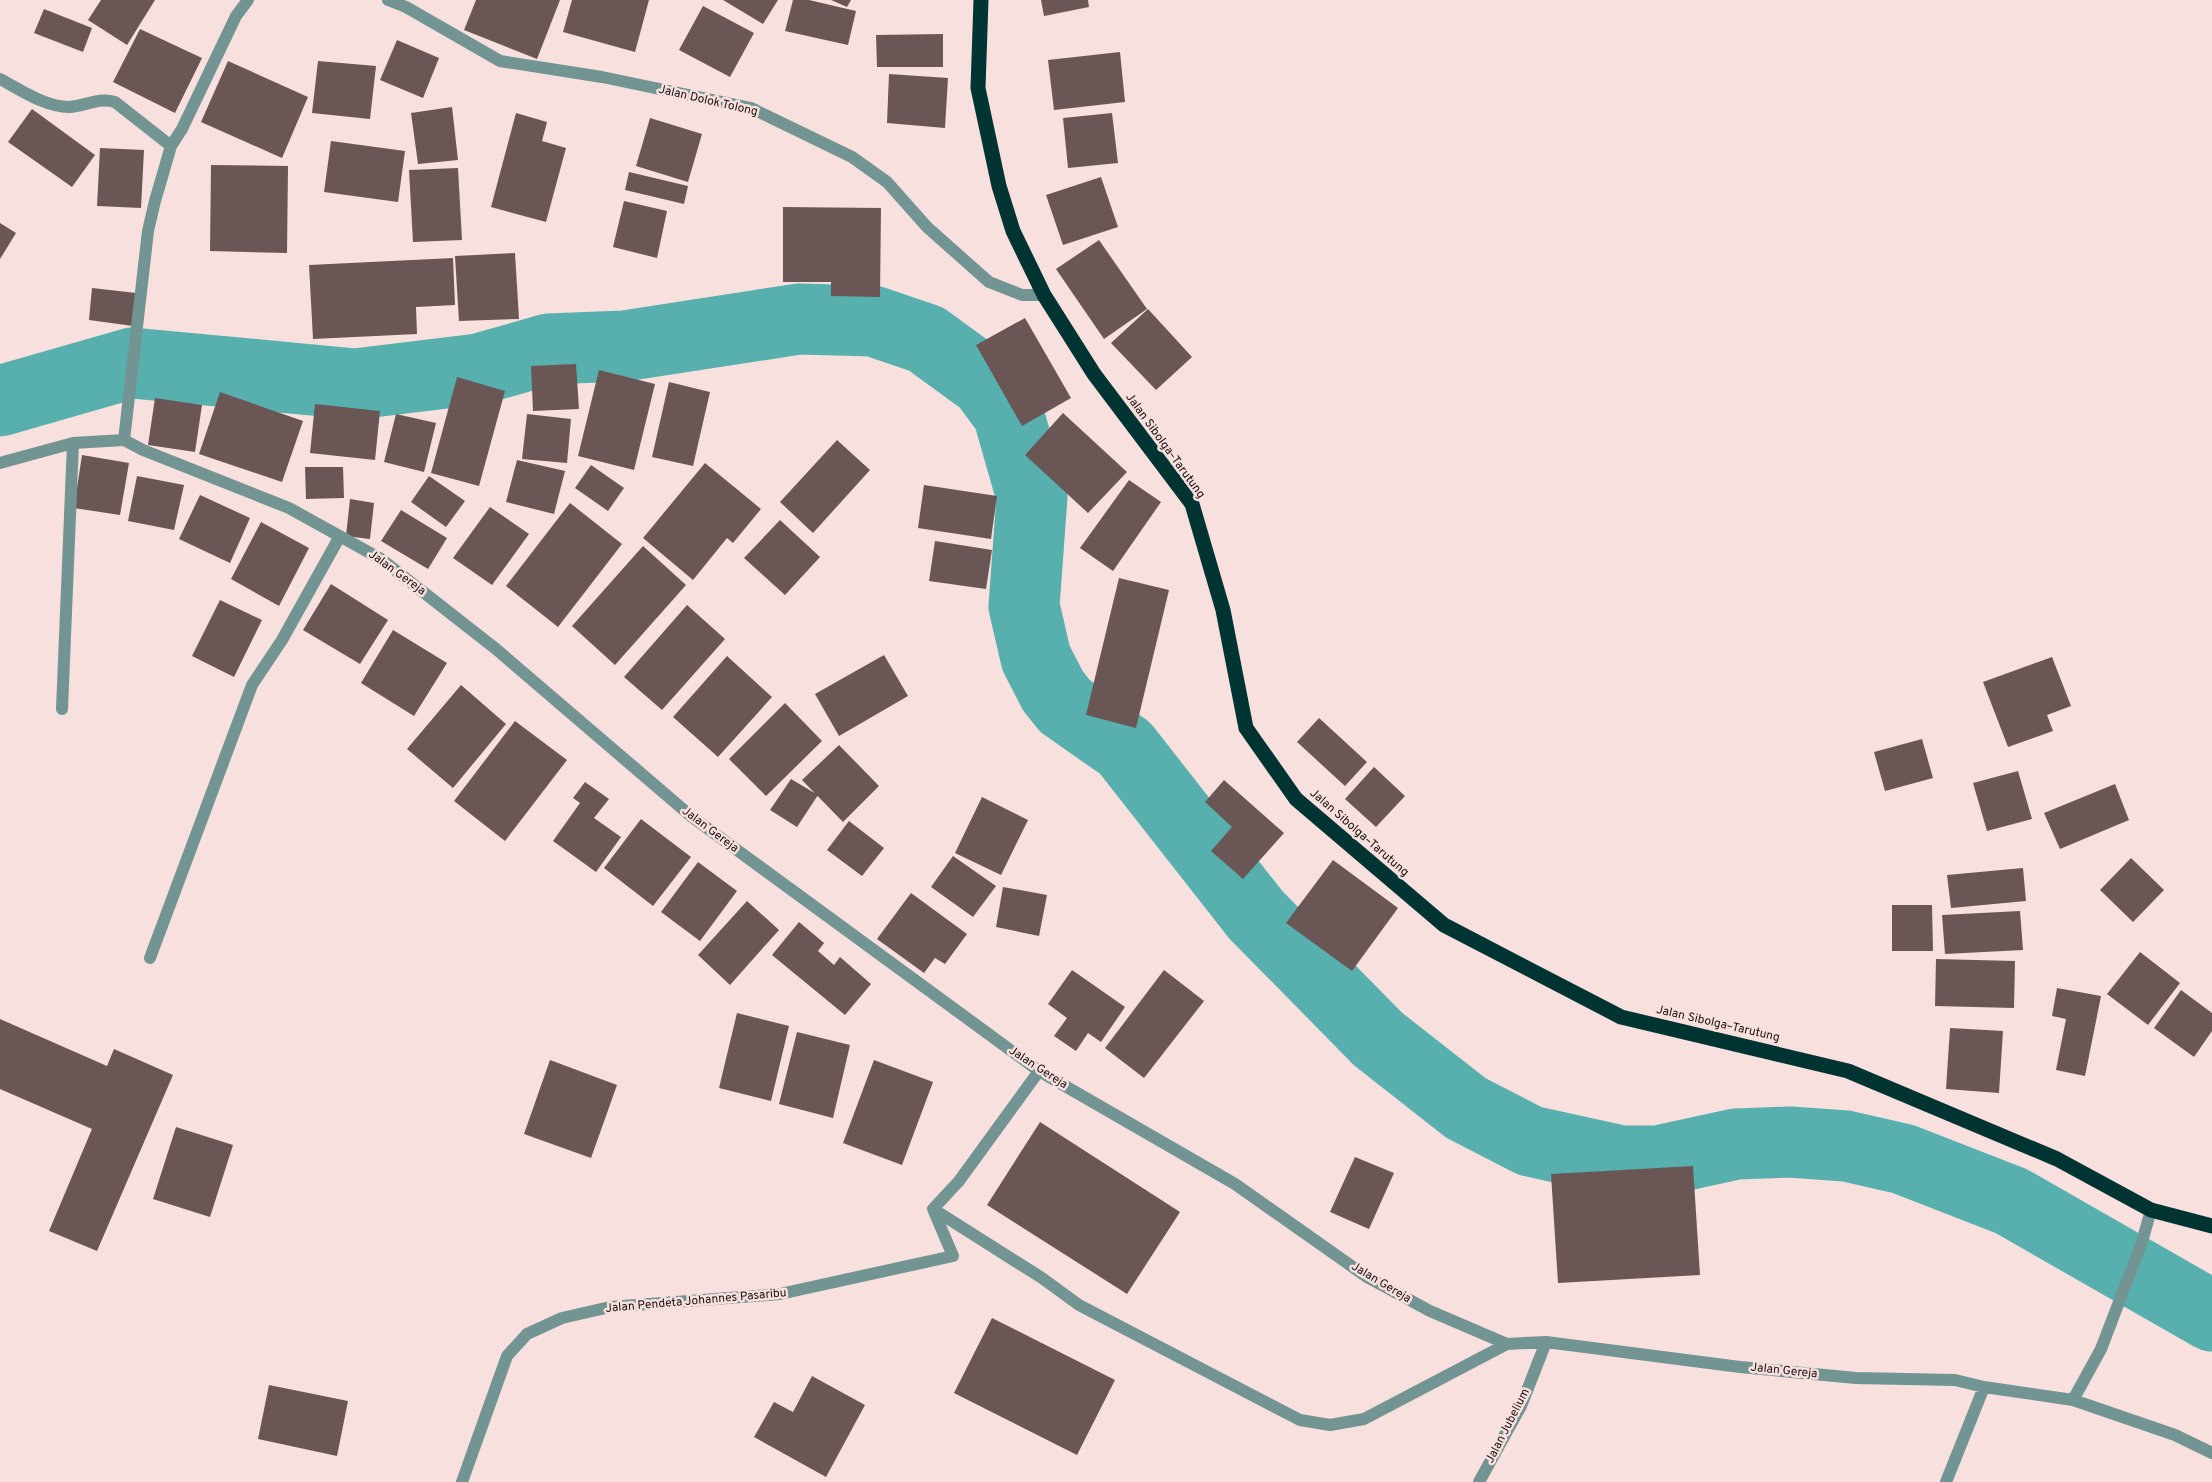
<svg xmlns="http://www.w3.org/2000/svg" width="2212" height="1482" viewBox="0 0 2212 1482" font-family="Overpass,sans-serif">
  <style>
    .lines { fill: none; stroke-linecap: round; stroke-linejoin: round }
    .river { stroke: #57b0ae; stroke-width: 71 }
    .building { fill: #6a5755 }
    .minor { stroke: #729493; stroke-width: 12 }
    .highway { stroke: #003433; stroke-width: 15 }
    .labels { text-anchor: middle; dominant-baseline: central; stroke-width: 5; stroke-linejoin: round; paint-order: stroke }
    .street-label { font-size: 12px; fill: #17100f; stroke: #f7e0dd }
  </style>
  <rect width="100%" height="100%" fill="#f7e0dd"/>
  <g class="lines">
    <path class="river" d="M0,401l132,-38 223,21 124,-15 70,-20 75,-3 175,-27 74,2 53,18 59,43 23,31 24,84 -8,109 12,52 17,33 12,15 60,42 131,167 122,124 88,69 64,33 91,20h37l78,-17 54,-2 56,4 57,13 108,42 201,115"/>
  </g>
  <path class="building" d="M101,0h54l-28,45 -39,-25z
    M476,0h84l-23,59 -73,-29z
    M572,0h77l-14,52 -72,-20z
    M723,0h55l-15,24z
    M793,0h16l47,11 -8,34 -63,-14z
    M831,0h20l-4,7z
    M1041,0h47l1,7 -45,9z
    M703,6l51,27 -24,44 -51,-27z
    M44,9l48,19 -9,24 -49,-19z
    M140,29l62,29 -27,55 -62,-31z
    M943,34v33h-66l-1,-32z
    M397,40l42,18 -16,40 -43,-18z
    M1120,52l5,50 -71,8 -6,-50z
    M228,61l80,36 -26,61 -81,-36z
    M318,61l58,5 -6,53 -58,-6z
    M889,74l59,4 -3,50 -58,-5z
    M452,107l6,53 -40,4 -7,-51z
    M32,109l63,46 -23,32 -64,-45z
    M516,113l31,9 -5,19 24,7 -20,74 -55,-15z
    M1112,113l6,50 -50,5 -5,-50z
    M650,118l52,16 -14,48 -52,-16z
    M331,141l74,10 -7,51 -74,-10z
    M100,148l44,2 -3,58 -44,-2z
    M211,165l77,1 -1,87 -77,-2z
    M458,168l4,72 -49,2 -4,-72z
    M629,172l59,14 -4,18 -59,-14z
    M1101,177l17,50 -55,18 -17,-50z
    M624,201l43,10 -10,47 -44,-11z
    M783,207l98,1 -1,89 -49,-1v-14h-48z
    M0,223l16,10 -16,26z
    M1099,240l48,69 -43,30 -48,-70z
    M515,253l4,66 -60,2 -4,-65z
    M453,258l2,47 -39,2 1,27 -104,5 -4,-74z
    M92,288l44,5 -3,33 -44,-6z
    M1148,309l44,48 -36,33 -45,-47z
    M1025,318l46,80 -49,28 -46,-81z
    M576,364l3,45 -46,2 -2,-45z
    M599,370l56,14 -21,86 -56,-14z
    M457,377l48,14 -26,95 -48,-13z
    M669,382l41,10 -17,74 -41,-9z
    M220,392l83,29 -21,61 -83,-28z
    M155,398l47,7 -7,47 -47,-7z
    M315,404l65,7 -5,49 -65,-7z
    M1063,413l64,59 -39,41 -63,-58z
    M396,414l40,9 -12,49 -40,-10z
    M527,414l44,5 -4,44 -45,-4z
    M837,440l33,30 -57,63 -33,-31z
    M82,455l47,8 -9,52 -46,-7z
    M517,460l48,11 -11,43 -48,-12z
    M705,463l56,46 -28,34 -6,-5 -34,42 -50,-42z
    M591,465l33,23 -16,23 -33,-23z
    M305,467h38l1,31 -38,1z
    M137,476l47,9 -10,45 -46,-9z
    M429,476l36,25 -19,26 -35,-25z
    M1129,480l32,22 -48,69 -33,-23z
    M924,485l73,11 -6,43 -73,-11z
    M200,495l50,23 -20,45 -51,-24z
    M350,499l24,4 -4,36 -24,-3z
    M570,503l52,41 -64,83 -52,-41z
    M490,507l39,27 -37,51 -39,-27z
    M401,510l46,28 -19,31 -47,-28z
    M780,520l40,37 -35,38 -41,-37z
    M261,522l48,26 -30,58 -48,-27z
    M935,541l57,9 -6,39 -57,-8z
    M643,546l43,39 -71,80 -43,-39z
    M1119,578l50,12 -33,138 -50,-13z
    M331,584l57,36 -28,44 -57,-34z
    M220,600l42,20 -28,57 -42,-21z
    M687,605l38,34 -63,71 -38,-33z
    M393,630l54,33 -33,53 -53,-33z
    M884,655l24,41 -69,40 -24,-42z
    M727,656l45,41 -54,60 -45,-40z
    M2052,657l19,49 -24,9 6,16 -45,16 -25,-65z
    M461,685l45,39 -53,64 -46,-39z
    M785,703l37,38 -56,55 -37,-37z
    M1319,718l48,44 -22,24 -48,-44z
    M515,721l52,39 -62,81 -51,-40z
    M1922,739l11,39 -48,13 -11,-39z
    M839,745l40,41 -36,36 -41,-42z
    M1374,767l31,29 -29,31 -31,-28z
    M2018,771l14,48 -45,12 -14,-48z
    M791,779l27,16 -21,32 -27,-17z
    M1224,780l60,53 -41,46 -32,-28 21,-24 -27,-25z
    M585,782l24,17 -15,19 27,19 -25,35 -43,-31 27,-38 -7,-5z
    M2115,784l14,36 -69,29 -16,-36z
    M982,797l46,23 -27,55 -46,-22z
    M641,819l50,38 -38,49 -49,-38z
    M849,821l35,27 -22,28 -35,-26z
    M953,856l43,30 -23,31 -42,-30z
    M2131,858l33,32 -31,32 -33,-32z
    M1333,860l65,48 -46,63 -66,-48z
    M698,862l39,29 -37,50 -39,-29z
    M2023,868l3,33 -75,7 -4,-33z
    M1003,887l44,8 -8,41 -43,-9z
    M911,893l56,41 -22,30 -10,-6 -11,15 -47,-34z
    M747,901l32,29 -49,55 -32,-30z
    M1892,905h40l1,46h-41z
    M2020,911l3,39 -78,4 -3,-39z
    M799,922l25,21 -6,8 16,14 6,-8 31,27 -26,31 -73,-60z
    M2140,952l40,31 -32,42 -41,-31z
    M1936,959l79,2 -1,47 -79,-2z
    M1072,970l53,37 -24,35 -13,-9 -12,18 -22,-15 13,-18 -19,-14z
    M1164,970l40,31 -60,77 -39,-30z
    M2057,988l44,8 -16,80 -29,-6 10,-51 -14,-3z
    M2181,990l31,23v18l-18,26 -40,-29z
    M737,1013l52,13 -18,75 -52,-13z
    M0,1019l107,47 7,-17 59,26 -76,176 -48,-20 43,-102 -92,-40z
    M1950,1028l53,3 -4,62 -53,-4z
    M797,1032l53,13 -17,73 -54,-14z
    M550,1060l67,25 -26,73 -67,-24z
    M874,1060l59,22 -31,83 -59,-22z
    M1040,1122l140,90 -53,82 -140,-89z
    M176,1127l57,18 -23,72 -57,-18z
    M1355,1157l39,16 -25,56 -39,-17z
    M1693,1166l7,109 -142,8 -7,-109z
    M992,1318l123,62 -38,75 -123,-62z
    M812,1376l53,29 -39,72 -72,-40 20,-35 19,10z
    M269,1385l79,16 -11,55 -79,-17z"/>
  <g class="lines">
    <path class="minor" d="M388,0l18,7 94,54 102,16 149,31 101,49 35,25 40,45 62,55 33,13h22
      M0,79c21,11 45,28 69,28 17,-1 29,-10 46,-5l56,44
      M124,440l19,10 146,58 92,51 115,90 196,168 347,254 196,113 132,93 63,34 77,33 39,-2 194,25 116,11 99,2 29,7 89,13 102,35 37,18
      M124,440l24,-209 7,-30 16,-55 11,-17 54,-113 12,-16
      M0,463l73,-20 51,-3
      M62,709l11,-266
      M150,958l102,-273 30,-45 58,-104
      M933,1209l109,69 37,27 221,115 30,5 34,-6 143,-75
      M2073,1400l28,-51 41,-107 9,-32
      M462,1482l45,-126 20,-22 35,-16 48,-11 170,-13 173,-38 -20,-47 26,-28 80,-110
      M1479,1482l42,-76 25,-64
      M1946,1482l38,-95"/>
    <path class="highway" d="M981,0l-3,88 21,98 14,45 31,64 50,79 98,130 31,106 23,118 50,71 148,126 177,92 227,54 209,88 94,51 61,16"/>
  </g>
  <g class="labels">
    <g class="street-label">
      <text transform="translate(708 101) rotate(13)">Jalan Dolok Tolong</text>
      <text transform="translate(1165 446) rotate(54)">Jalan Sibolga–Tarutung</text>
      <text transform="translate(397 573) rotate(36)">Jalan Gereja</text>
      <text transform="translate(710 830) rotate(37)">Jalan Gereja</text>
      <text transform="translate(1359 833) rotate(41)">Jalan Sibolga–Tarutung</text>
      <text transform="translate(1718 1024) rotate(13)">Jalan Sibolga–Tarutung</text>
      <text transform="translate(1038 1068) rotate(33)">Jalan Gereja</text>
      <text transform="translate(1381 1283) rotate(31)">Jalan Gereja</text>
      <text transform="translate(696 1301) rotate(-5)">Jalan Pendeta Johannes Pasaribu</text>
      <text transform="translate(1784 1371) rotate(6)">Jalan Gereja</text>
      <text transform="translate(1508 1426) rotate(-63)">Jalan Jubelium</text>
    </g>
  </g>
</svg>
